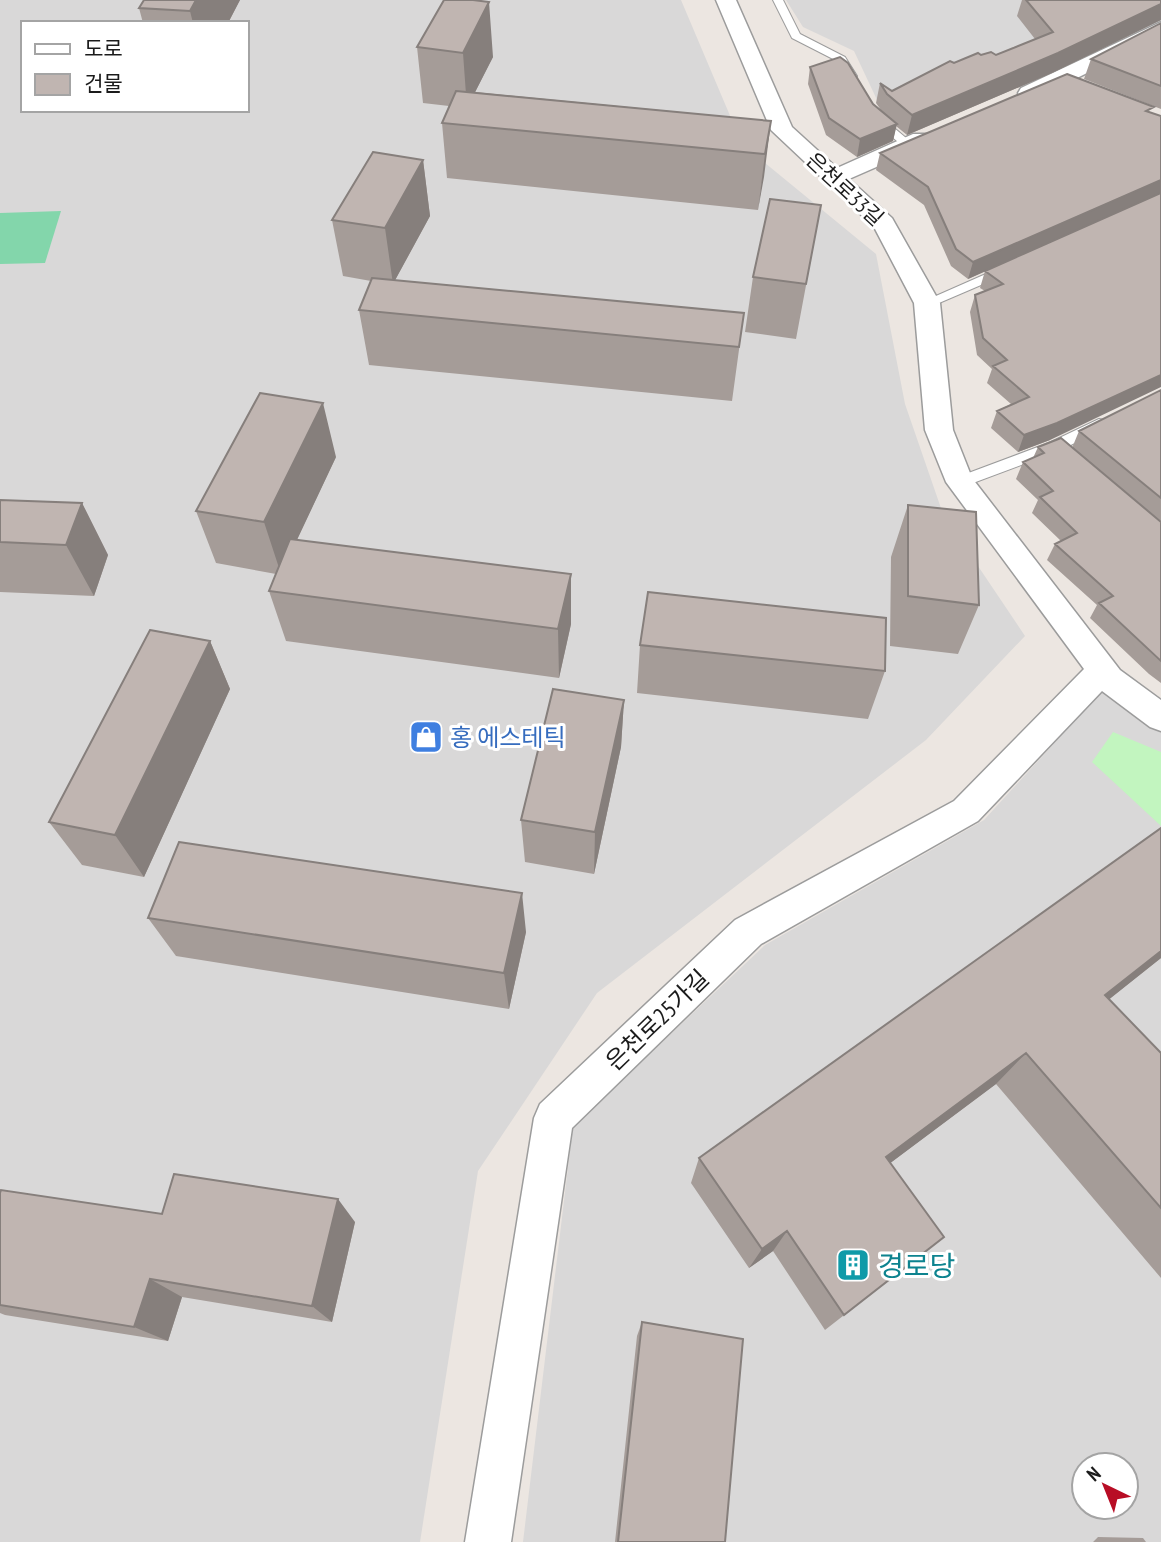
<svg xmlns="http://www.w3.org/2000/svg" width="1161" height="1542" viewBox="0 0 1161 1542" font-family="'PT Sans Narrow','Noto Sans KR',sans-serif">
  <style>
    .residential { fill: #d9d8d8; fill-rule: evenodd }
    .park { fill: #c2f5bf }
    .pitch { fill: #83d6ab }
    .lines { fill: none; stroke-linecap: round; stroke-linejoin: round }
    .lane-casing { stroke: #9c9c9c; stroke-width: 2 }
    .street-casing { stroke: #9c9c9c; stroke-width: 3 }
    .lane { fill: #fff; fill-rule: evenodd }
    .street { fill: #fff; fill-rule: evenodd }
    .wall { fill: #a59c98 }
    .shaded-wall { fill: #867f7c }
    .building { fill: #c0b5b1; stroke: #867f7c; stroke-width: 2 }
    .labels { text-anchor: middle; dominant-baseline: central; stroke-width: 6; stroke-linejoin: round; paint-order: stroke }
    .far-street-label { font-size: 21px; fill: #1b1b1b; stroke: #fff }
    .shop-label { font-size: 24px; fill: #366cbe; stroke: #fff; text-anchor: start }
    .street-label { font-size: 24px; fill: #1b1b1b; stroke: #fff }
    .near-culture-label { font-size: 28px; fill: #0d838f; stroke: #fff; text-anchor: start }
  </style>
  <rect width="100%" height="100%" fill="#ece6e1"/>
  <path class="residential" d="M0,0h681l61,144 134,110 29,150 38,110 82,122 -99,104 -329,253 -119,178 -58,371h-420zM23,23h224v87h-224z
    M786,0h375v23l-97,49 -51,-26 2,9 -137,47 -24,-51 -51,-24z
    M1102,691l59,36v815h-638l50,-416 192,-181 219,-125zM1084,1465h42v42h-42z"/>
  <path class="park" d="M1113,732l48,20v74l-69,-64z"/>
  <path class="pitch" d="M61,211l-16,52 -45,1v-51z"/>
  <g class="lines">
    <defs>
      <path id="lane" d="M773,0h10l17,34 45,23 12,19 -2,2h-8l-10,-17 -45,-23z
        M872,116h8l32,27v4h-8l-32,-27z
        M1004,266l6,4 -1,3 -77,33h-10l-2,-3z
        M1099,419l5,1v8l-43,22 -96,36h-10l-2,-4 2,-4 96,-36z"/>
      <path id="street" d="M716,0h20l56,127 45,41 76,-34h16l3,5 -3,5 -80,35 43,39 48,85 13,127 19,48 148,192 41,30v31l-11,-4 -48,-36 -124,130 -217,123 -189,184 -61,414h-46l69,-424 6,-14 195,-184 219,-119 130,-132 -138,-187 -21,-52 -11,-127 -40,-76 -103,-97z
        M1161,22v14l-124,62h-16l-3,-5 3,-5z"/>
    </defs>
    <use href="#lane" class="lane-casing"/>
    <use href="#street" class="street-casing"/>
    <use href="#lane" class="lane"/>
    <use href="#street" class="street"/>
  </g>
  <path class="wall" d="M144,0h96l-12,23h-85l-4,-15z
    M1022,0h139v20l-109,53 -145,62 -11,-9 -3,15 -36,16 -31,-22 -18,-51 2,-17 63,37 8,6 -5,-7 4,-20 12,8 62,-28 27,-8h15l39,-16 -18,-23z
    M1161,23v86l-77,-30 7,-20z
    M417,47l76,10 -18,35 296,29 -13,89 -311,-32 -5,-55 7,-17 -26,-3z
    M1151,113l-101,327 -32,12 -27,-24 6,-17 14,-7 -24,-21 5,-14 -15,-14 -7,-43 5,-17 10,-4 -5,-3 5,-17 -17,8 -17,-13 -27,-61 -48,-35 4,-17z
    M423,160l7,56 -35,64 349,33 -12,88 -363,-36 -10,-55 12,-29 -28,-5 -11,-56z
    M821,205l-25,134 -51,-7 8,-55z
    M1161,390v293l-12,-9 -59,-56 7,-13 -50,-45 8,-16 6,-3 -29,-28 6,-13 -22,-21 7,-17 10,-4 5,-11 34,1 7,-17z
    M336,457l-39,82 274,85 -12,54 -273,-37 -17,-50 7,-17 -60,-11 -20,-52z
    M0,500l82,3 26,52 -14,41 -94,-4z
    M908,505l71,100 -21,49 -68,-8 1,-89z
    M210,641l20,48 -86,188 -62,-12 -33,-43z
    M640,645l245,26 -17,48 -231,-26z
    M624,700l-3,47 -27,127 -69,-12 -4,-42z
    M1161,828v130l-52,41 52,54v225l-165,-194 -106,79 54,74 -119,93 -52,-79 -24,17 -58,-85 8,-25z
    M148,918l378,14 -17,77 -333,-53z
    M0,1193l162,21 193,8 -23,100 -150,-25 -14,44 -163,-26 -5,-2z
    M642,1322l83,220h-110l22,-206z
    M1098,1537l45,1 3,4h-53z"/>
  <path class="shaded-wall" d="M196,0h44l-12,23h-35l-3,-12z
    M489,2l4,55 -26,51 -4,-55z
    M1161,4v16l-109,53 -145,62 5,-20z
    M771,121l-7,56 -6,33 7,-56z
    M897,124l-4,17 -36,16 3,-18z
    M423,160l7,56 -37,68 -8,-56z
    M1161,180v14l-193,85 5,-17z
    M1161,375v12l-111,53 -32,12 6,-17z
    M323,403l13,54 -55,117 -17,-52z
    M82,503l26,52 -14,41 -28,-51z
    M571,574v50l-12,54 -1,-49z
    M210,641l20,48 -86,188 -29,-42z
    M624,700l-3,47 -27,127 1,-42z
    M522,893l4,39 -17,77 -5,-36z
    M1161,951v7l-89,71 33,-34z
    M1026,1053l-30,31 -131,98 21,-25z
    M338,1199l17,23 -23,100 -20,-16z
    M787,1231l-14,20 -24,17 13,-19z
    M150,1279l32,18 -14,44 -34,-14z"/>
  <path class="building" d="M144,0h52l-6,11 -51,-3z
    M444,0h29l16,2 -26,51 -46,-6z
    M1026,0h135v4l-103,49 -146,62 -25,-21 -7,-11 12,8 58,-30 4,2 24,-10 3,2 10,-3 5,3 57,-23z
    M1161,23v63l-70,-27z
    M840,57l8,6 25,41 24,20 -37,15 -31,-21 -19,-51z
    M1067,74l87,33 -8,4 15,5v64l-188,82 -17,-13 -28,-62 -48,-34z
    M456,91l315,30 -6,33 -323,-31z
    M373,152l50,8 -38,68 -53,-8z
    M1161,193v182l-104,48 -33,12 -27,-24 32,-14 -36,-31 14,-6 -24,-22 -8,-43 28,-11 -18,-13z
    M770,199l51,6 -15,79 -53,-7z
    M372,278l372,35 -5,34 -380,-37z
    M1161,390v108l-82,-67z
    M260,393l63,10 -59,119 -68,-11z
    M1061,438l100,84v139l-62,-58 14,-7 -58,-52 22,-11 -37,-36 13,-6 -30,-29 21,-9 -6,-6z
    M0,500l82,3 -16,42 -66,-3z
    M908,505l68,7 3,93 -71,-9z
    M290,539l281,35 -13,55 -289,-38z
    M648,592l238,26 -1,53 -245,-26z
    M150,630l60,11 -95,194 -66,-13z
    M553,689l71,11 -29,132 -74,-12z
    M1161,828v123l-56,44 56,58v155l-135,-155 -140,104 58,80 -100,78 -57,-84 -25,18 -63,-91z
    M179,842l343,51 -18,80 -356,-55z
    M174,1174l164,25 -26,107 -162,-27 -16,48 -134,-22v-112l1,-3 161,24z
    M642,1322l101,17 -18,203h-107z"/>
  <defs>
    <symbol id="shop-square" viewBox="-11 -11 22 22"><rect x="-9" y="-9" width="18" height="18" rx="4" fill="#3f7fe0" stroke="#fff"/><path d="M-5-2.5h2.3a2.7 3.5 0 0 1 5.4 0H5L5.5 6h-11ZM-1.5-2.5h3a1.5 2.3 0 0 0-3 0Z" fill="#fff"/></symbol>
    <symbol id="building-square" viewBox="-11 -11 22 22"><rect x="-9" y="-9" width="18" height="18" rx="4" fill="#0f9aa8" stroke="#fff"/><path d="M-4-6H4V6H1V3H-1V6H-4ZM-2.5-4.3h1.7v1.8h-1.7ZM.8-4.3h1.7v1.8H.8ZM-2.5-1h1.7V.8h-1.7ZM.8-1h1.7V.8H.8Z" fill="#fff"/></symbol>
  </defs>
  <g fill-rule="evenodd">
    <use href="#shop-square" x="407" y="718" width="38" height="38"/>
    <use href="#building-square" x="834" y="1246" width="38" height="38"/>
  </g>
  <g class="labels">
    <g class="far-street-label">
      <text transform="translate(845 189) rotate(43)">은천로33길</text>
    </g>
    <g class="shop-label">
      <text x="450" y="737">홍 에스테틱</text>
    </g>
    <g class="street-label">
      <text transform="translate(657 1020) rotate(-44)">은천로25가길</text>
    </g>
    <g class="near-culture-label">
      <text x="878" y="1265">경로당</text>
    </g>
  </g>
  <rect x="21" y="21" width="228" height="91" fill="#ffffff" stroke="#a4a4a4" stroke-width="2"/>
  <rect x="35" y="44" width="35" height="10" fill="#ffffff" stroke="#a4a4a4" stroke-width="2"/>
  <text x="84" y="56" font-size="21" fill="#1b1b1b">도로</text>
  <rect x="35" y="74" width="35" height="21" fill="#c0b5b1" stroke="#a4a4a4" stroke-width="2"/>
  <text x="84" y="91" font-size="21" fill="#1b1b1b">건물</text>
  <g transform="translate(1105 1486) rotate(317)"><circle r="33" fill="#ffffff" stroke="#a4a4a4" stroke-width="2"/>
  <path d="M0-5L12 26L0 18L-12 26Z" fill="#b80d25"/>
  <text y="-10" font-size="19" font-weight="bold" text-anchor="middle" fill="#1b1b1b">N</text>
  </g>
</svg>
